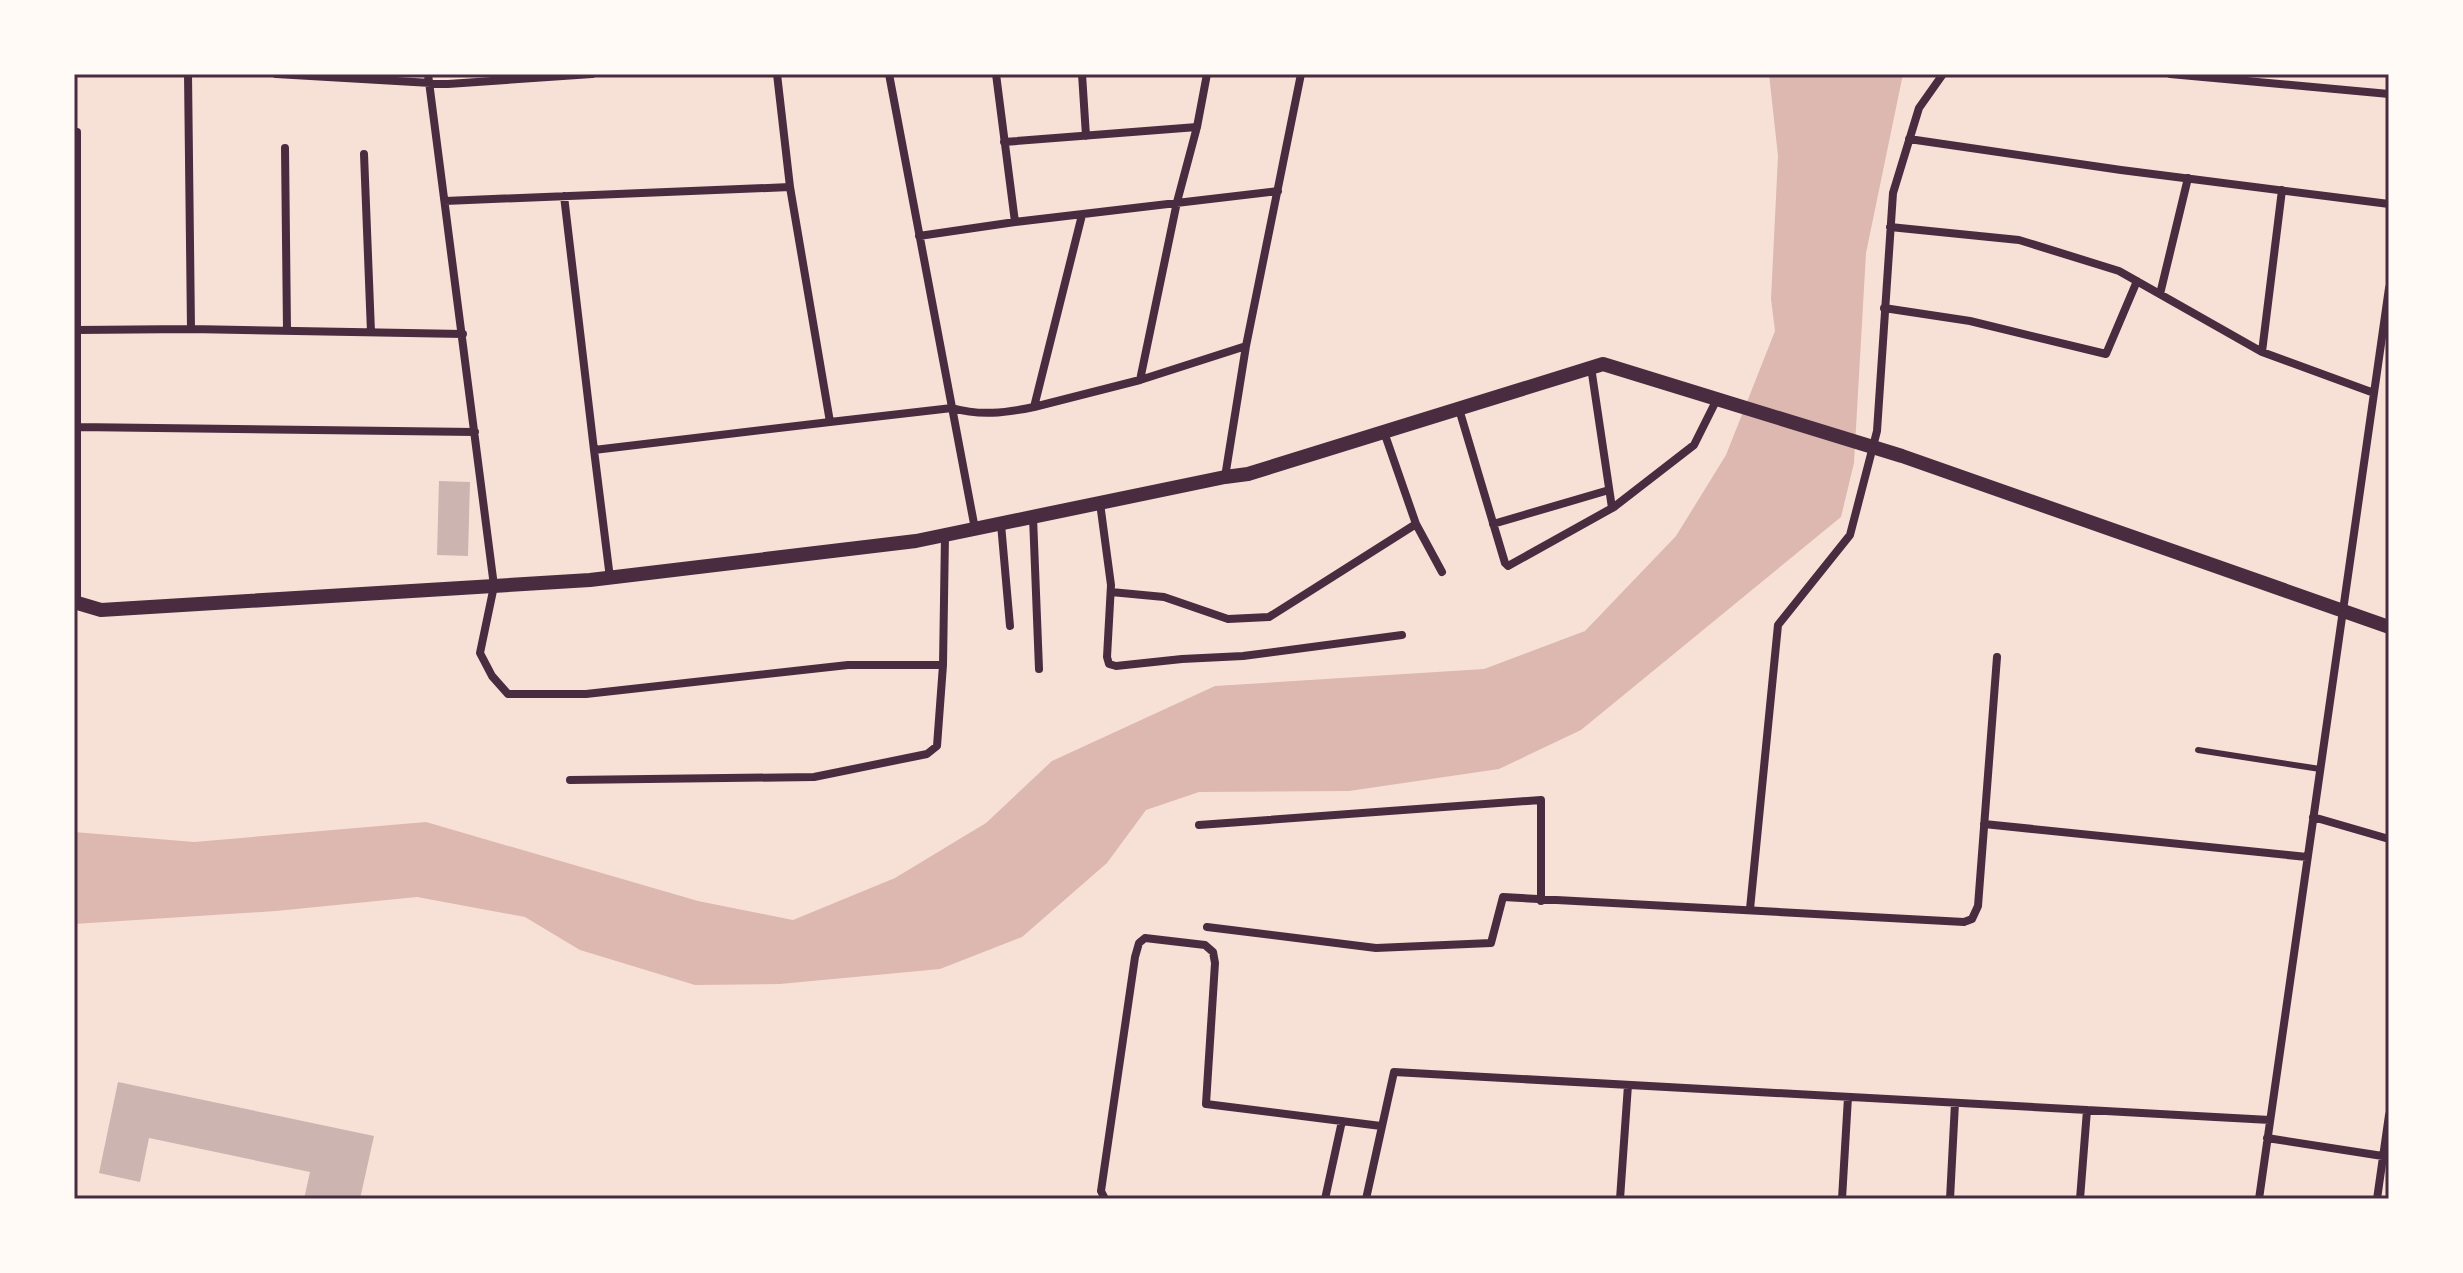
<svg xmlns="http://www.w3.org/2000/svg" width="2463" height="1273" viewBox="0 0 2463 1273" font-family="Roboto,sans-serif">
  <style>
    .water { fill: #dcb8b0 }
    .building { fill: #ccb4b1 }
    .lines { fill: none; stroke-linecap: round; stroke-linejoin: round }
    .service { stroke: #4a2c40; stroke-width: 6 }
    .minor { stroke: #4a2c40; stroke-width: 8 }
    .tertiary { stroke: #4a2c40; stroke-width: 14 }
    .neatline { fill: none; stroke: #4a2c40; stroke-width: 3 }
  </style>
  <rect width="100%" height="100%" fill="#f7e1d7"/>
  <path class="water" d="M1769,74h134l-37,179 -12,210 -13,54 -260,213 -82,39 -150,22 -150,1 -53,18 -39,53 -85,74 -82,32 -160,15 -85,1 -115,-35 -55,-33 -108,-20 -141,14 -202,13v-92l120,10 232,-20 272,79 95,19 102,-42 91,-55 66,-62 163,-75 269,-17 101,-38 91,-95 50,-81 49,-124 -4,-32 7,-143z"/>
  <path class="building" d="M439,481l31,1 -2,74 -31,-1z
    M118,1082l256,54 -14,63h-56l6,-27 -161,-34 -9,44 -41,-9z"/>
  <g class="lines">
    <path class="service" d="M2198,750l122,19"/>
    <path class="minor" d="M276,74l172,10 144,-10
      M428,74l66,512 -14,67 12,23 16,18h78l262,-29h95
      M889,74l86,455
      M996,74l19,148 263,-31
      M1082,74l4,62
      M2170,74l219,20
      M1909,139l212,31 268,34
      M1004,142l193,-15
      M285,148l2,182
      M364,154l7,178
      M564,196l30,254 236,-28 -40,-235
      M445,201l345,-14 -13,-113
      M1890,227l129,13 100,31 143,81 112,41
      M919,236l96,-14
      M2160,294l28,-116
      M1884,308l86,13 136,33 31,-73
      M191,329l272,5
      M77,330l114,-1 -3,-255
      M2262,352l20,-162
      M1591,367l21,141
      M1140,380l37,-178 20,-75 10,-53
      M1034,407l106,-27 106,-34
      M1459,409l46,154 3,3 106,-59 80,-62 23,-46
      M830,422l122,-14c28,8 53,5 82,-1l48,-192
      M77,427l398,5
      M1384,432l32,92 26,48
      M594,450l16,128
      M1225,477l21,-131 55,-272
      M1100,503l11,82 -4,72 2,7 7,2 66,-7 61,-3 159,-21
      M1033,517l6,152
      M1001,524l9,102
      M1493,524l116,-34
      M1111,592l53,5 64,22 41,-2 147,-93
      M77,602v-470
      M570,780l244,-3 113,-23 10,-8 6,-81 2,-130
      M2313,817l76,22
      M1984,824l323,33
      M1199,825l342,-25v101
      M1750,909l28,-284 72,-90 27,-104 16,-238 26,-85 24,-34
      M1207,927l169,21 115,-5 12,-46 461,25 8,-3 6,-13 19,-249
      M2267,1138l122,19
      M1105,1199l-4,-8 34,-234 4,-14 6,-5 60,7 8,7 2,11 -9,141 175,22
      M1325,1199l17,-78
      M1366,1199l28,-127 876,48
      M1620,1199l8,-114
      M1842,1199l6,-102
      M1950,1199l5,-96
      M2080,1199l7,-89
      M2259,1199l130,-911
      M2377,1199l12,-84"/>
    <path class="tertiary" d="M74,602l27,8 489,-30 326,-39 309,-64 23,-3 355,-110 299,92 487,171"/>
  </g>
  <rect width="2463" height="1273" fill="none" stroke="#fffaf5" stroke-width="152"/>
  <rect x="76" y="76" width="2311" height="1121" class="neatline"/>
</svg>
